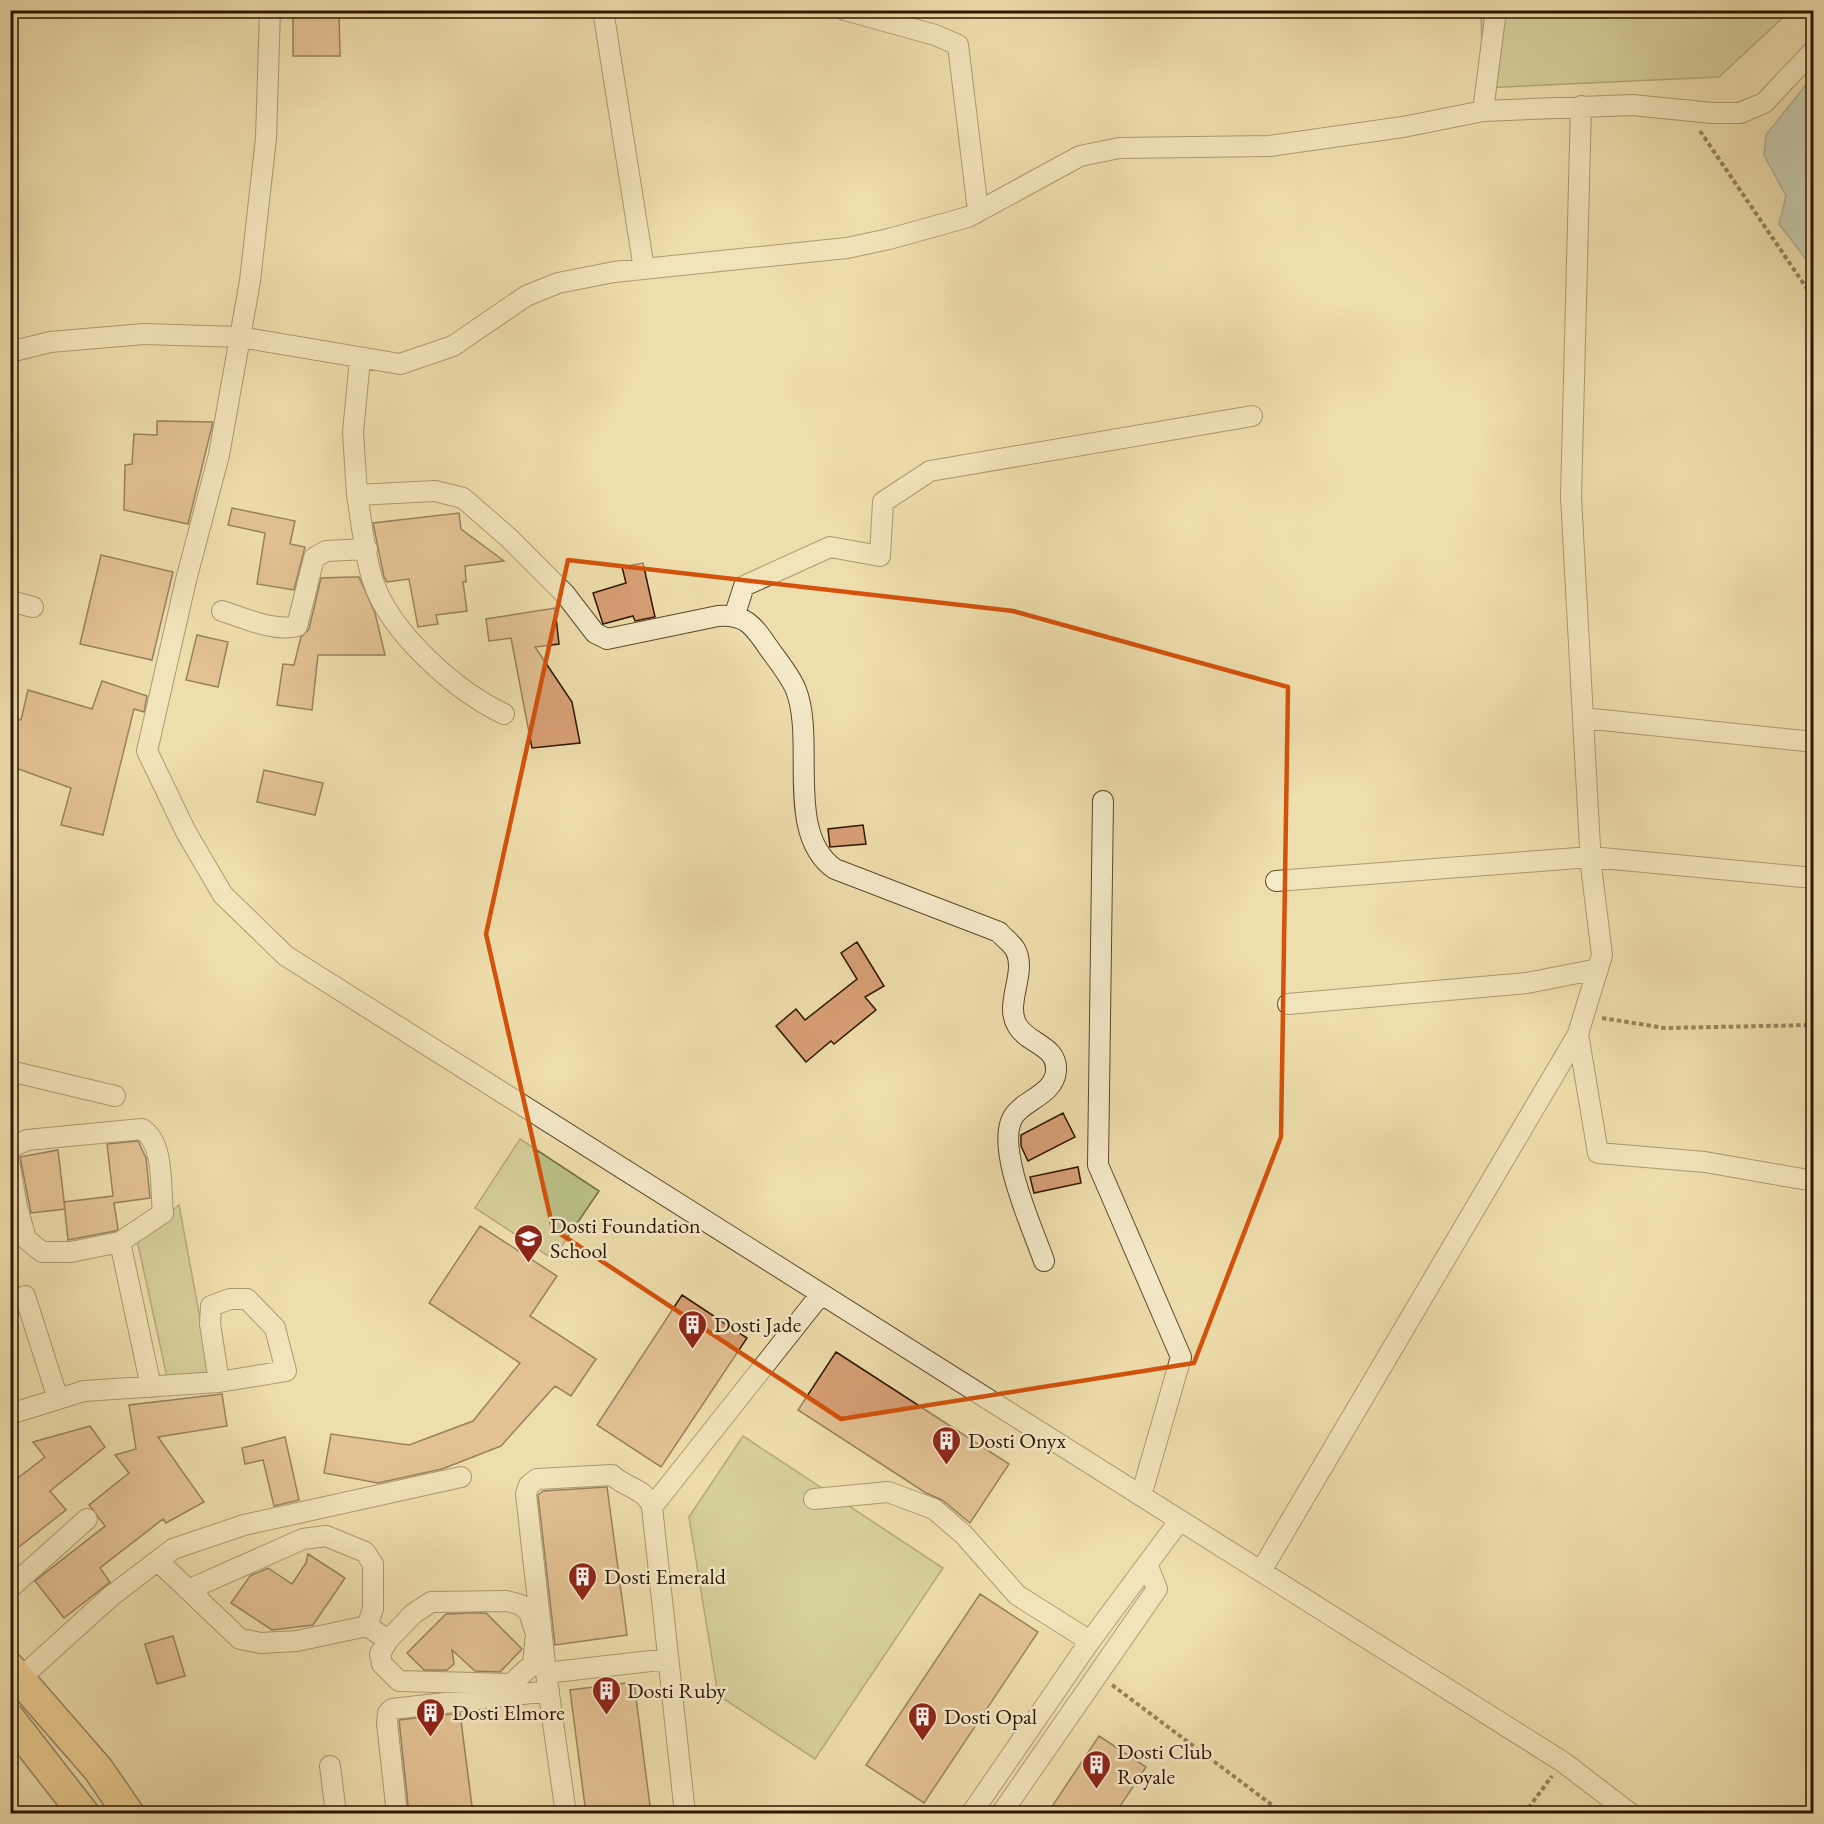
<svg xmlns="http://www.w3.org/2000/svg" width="1824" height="1824" viewBox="0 0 1824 1824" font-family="'EB Garamond',serif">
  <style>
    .green { fill: #bbc189; stroke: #746b44; stroke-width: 1.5 }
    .water { fill: #9dbab4; stroke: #71786c; stroke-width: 1.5 }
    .building { fill: #d8a076; stroke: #2e1500; stroke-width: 1.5 }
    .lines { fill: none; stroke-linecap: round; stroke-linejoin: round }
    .minor-casing { stroke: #5e472b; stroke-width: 22 }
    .highway-casing { stroke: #2e1500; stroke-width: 33 }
    .path { stroke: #2e1500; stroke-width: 4; stroke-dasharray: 4.5 3; stroke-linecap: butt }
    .minor { stroke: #f5eaca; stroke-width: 20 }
    .highway { stroke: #e8bf76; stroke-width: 30 }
    .marked { fill: none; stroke: #d5520b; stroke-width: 4.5; stroke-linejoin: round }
    .labels { text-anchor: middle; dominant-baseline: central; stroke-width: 5; stroke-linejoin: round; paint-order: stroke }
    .poi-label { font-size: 22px; fill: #2e1500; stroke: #f5eaca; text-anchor: start }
  </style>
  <rect width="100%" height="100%" fill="#efdead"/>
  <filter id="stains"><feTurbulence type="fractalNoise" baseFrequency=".00333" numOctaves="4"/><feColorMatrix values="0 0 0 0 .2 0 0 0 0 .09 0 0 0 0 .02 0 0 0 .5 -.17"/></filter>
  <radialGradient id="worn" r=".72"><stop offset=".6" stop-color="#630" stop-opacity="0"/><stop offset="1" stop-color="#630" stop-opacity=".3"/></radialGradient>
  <path class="green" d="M1481,11h309l-71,66 -236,11z
    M520,1139l79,52 -46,68 -78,-51z
    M179,1205l31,167 -43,5 -30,-137z
    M743,1436l200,132 -128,191 -97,-64 -29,-178z"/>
  <path class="water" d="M1813,76v192l-34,-44 7,-28 -22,-41 2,-20z"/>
  <path class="building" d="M293,10h46l1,46h-47z
    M157,421l56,1 -25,102 -64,-14 1,-45 7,-1 2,-30 23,1z
    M232,508l63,13 -5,23 15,3 -11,43 -37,-6 8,-51 -37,-8z
    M459,513l2,16 43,32 -39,5 1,16h-3l4,29 -31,4 2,9 -20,3 -9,-48 -22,3 -3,-5 -11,-54z
    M101,555l72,17 -21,88 -72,-16z
    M643,563l12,54 -20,4 -2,-5 -30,8 -10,-31 33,-10 -4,-16z
    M351,577h8l16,36 10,42h-67l-6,55 -35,-5 6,-41 11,1 7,-28 8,-8 12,-51z
    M555,608l4,36 -24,3 37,55 8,41 -48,5 -21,-110 -22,3 -3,-22z
    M197,635l31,7 -10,45 -32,-7z
    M102,681l45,15 -3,16 -10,-3 -31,126 -42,-10 10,-37 -61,-22v-48l11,2 7,-30 64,19z
    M264,770l59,13 -8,32 -58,-13z
    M863,825l3,19 -36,3 -2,-18z
    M857,942l27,44 -19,11 11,13 -42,34 -3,-3 -25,21 -30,-36 20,-17 9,11 52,-41 -16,-26z
    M1063,1113l12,24 -47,24 -7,-15v-11z
    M138,1141l8,17 4,40 -36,5 4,26 -3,2 -47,9 -4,-38 49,-6 -6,-52z
    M58,1150l7,59 -34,4 -11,-56z
    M1078,1167l3,16 -47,10 -4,-16z
    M480,1226l77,50 -27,40 66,43 -25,37 -16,-10 -54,60 -59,23 -64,14 -54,-10 7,-39 78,11 64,-24 47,-58 -91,-60z
    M682,1295l65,43 -86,129 -64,-42z
    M836,1352l173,112 -39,59 -28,-23 -16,-7 -128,-83z
    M222,1394l5,32 -69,11 46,65 -38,21 -3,-4 -63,49 10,14 -46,36 -29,-37 70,-55 -16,-21 40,-32 -14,-18 21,-6 -7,-44z
    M90,1426l15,21 -55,44 16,19 -56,44v-70l35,-27 -12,-15z
    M285,1437l14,63 -25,6 -11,-46 -18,4 -3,-16z
    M607,1487l20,148 -72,10 -17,-150 5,-4z
    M308,1554l37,24 -32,47 -41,5 -41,-27 19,-27 18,-8 24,16 14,-21z
    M980,1594l58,38 -114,171 -58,-38z
    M469,1613h17l36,36 -22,23 -25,-1 -23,-21 2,14 -7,6h-23l-17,-17 39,-39z
    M173,1636l12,40 -28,8 -12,-40z
    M634,1682l17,132h-65l-16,-124z
    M460,1713l13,101h-64l-10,-94z
    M1099,1736l47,31 -31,47h-68z"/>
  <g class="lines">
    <defs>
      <path id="minor" d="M270,10l-4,128 -16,143 -31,174 -33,125 -39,171 39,81 37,63 63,61 1277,806 68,52
        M603,10l41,259
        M845,10l90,25 23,10 20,166
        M1581,106l-10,391 20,369 11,89 -24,79 20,119 107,9 109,19
        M1483,111l13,-101
        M10,352l40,-10 94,-8 96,3 160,27 53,-18 73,-50 32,-13 56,-11 233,-24 42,-9 79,-22 112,-61 39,-8 150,-2 134,-19 80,-16 149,-6 81,8h27l24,-10 50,-53
        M360,359l-7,73 4,63 78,-4 28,7 47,41 55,55 30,39 12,6 111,-23c27,-2 35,9 50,31 9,13 22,28 28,43 20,51 -12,144 39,179l164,63c5,6 12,11 16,17 13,23 -11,54 2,76 10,19 41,20 39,46 -2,24 -33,29 -43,46 -18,31 20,112 31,144
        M357,495c5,28 7,59 16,86 17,52 83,110 131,133
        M10,601l23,6
        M222,611c23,7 51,21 75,15l17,-68 12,-7 41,-2
        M735,614l9,-28 86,-39 50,9 3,-54 47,-31 322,-55
        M1583,718l231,24
        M1103,801l-5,364 83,192 -40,139
        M1276,881l315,-24 223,21
        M1288,1004l239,-21 71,-14
        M10,1071l105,25
        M10,1148l17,-8 115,-11c23,15 18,58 21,84l-43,29 -49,10h-29l-16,-13 -9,-32 -7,-40
        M120,1242l31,145
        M25,1296l33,103
        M10,1414l74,-23 135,-9 -9,-58 1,-18 19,-7h17l28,29 11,43 -67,11
        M814,1499l74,-7 46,17 30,26 53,60 73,46
        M652,1507l169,-213
        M158,1561l82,78 21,4 36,-2 70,-15 6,-17v-45l-8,-12 -39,-16 -23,3 -115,51
        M1261,1571l317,-537
        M10,1588l77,-69
        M367,1626l21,14 -8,14 2,10 17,17 112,3 22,-20 3,-30 -7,-22 -8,-7 -14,-4 -76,1 -18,12 -25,26
        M546,1673l122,-14
        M13,1685l97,-88 63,-48 71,-24 217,-48
        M330,1766l6,48
        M397,1814l-10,-91 1,-10 4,-4 157,-18
        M566,1814l-20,-141 -20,-179 3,-9 8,-6 75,-4c12,12 36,15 40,32l33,307
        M971,1814l119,-173 90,-121
        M1001,1814l156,-225 -10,-25"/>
      <path id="highway" d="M10,1668l88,101 31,45
        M10,1719l74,95"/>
    </defs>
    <use href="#minor" class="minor-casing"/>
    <use href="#highway" class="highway-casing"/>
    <path class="path" d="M1700,131l114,168
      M1602,1018l63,10 149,-3
      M1112,1685l172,129
      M1524,1814l28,-38"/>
    <use href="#minor" class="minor"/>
    <use href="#highway" class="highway"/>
  </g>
  <path d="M0 0H1824V1824H0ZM568,560l445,51 275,76 -7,450 -87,226 -353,56 -288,-190 -67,-295z" fill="#efdead" fill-opacity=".55" fill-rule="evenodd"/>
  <path class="marked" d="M568,560l445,51 275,76 -7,450 -87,226 -353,56 -288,-190 -67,-295z"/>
  <defs>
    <symbol id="school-pin" viewBox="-11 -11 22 30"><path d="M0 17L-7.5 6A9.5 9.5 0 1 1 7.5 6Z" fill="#8f2418" stroke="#f5eaca"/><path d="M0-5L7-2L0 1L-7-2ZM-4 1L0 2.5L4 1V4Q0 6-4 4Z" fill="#fff"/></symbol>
    <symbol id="building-pin" viewBox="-11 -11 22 30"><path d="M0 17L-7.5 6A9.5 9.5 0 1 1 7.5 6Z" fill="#8f2418" stroke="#f5eaca"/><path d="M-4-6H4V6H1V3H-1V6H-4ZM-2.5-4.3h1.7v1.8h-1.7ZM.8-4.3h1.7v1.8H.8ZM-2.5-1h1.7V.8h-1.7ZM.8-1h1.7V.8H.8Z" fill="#fff"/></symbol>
  </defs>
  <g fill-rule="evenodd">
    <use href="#school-pin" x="512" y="1222" width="33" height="45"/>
    <use href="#building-pin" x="676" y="1308" width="33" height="45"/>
    <use href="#building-pin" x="930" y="1424" width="33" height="45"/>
    <use href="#building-pin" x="566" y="1560" width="33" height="45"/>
    <use href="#building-pin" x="590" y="1674" width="33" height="45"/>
    <use href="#building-pin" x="414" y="1696" width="33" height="45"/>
    <use href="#building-pin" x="906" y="1700" width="33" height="45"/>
    <use href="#building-pin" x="1080" y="1748" width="33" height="45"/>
  </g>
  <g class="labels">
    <g class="poi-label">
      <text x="550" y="1225">Dosti Foundation<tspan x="550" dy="25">School</tspan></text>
      <text x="714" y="1324">Dosti Jade</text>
      <text x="968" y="1440">Dosti Onyx</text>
      <text x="604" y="1576">Dosti Emerald</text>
      <text x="627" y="1690">Dosti Ruby</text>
      <text x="452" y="1712">Dosti Elmore</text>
      <text x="944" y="1716">Dosti Opal</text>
      <text x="1117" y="1751">Dosti Club<tspan x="1117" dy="25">Royale</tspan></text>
    </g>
  </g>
  <rect width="1824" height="1824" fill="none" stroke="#efdead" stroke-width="36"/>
  <rect x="12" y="12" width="1800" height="1800" fill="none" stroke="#2e1500" stroke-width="3"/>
  <rect x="18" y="18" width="1788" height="1788" fill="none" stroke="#2e1500" stroke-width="1.5"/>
  <rect width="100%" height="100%" filter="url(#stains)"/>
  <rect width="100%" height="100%" fill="url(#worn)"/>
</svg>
